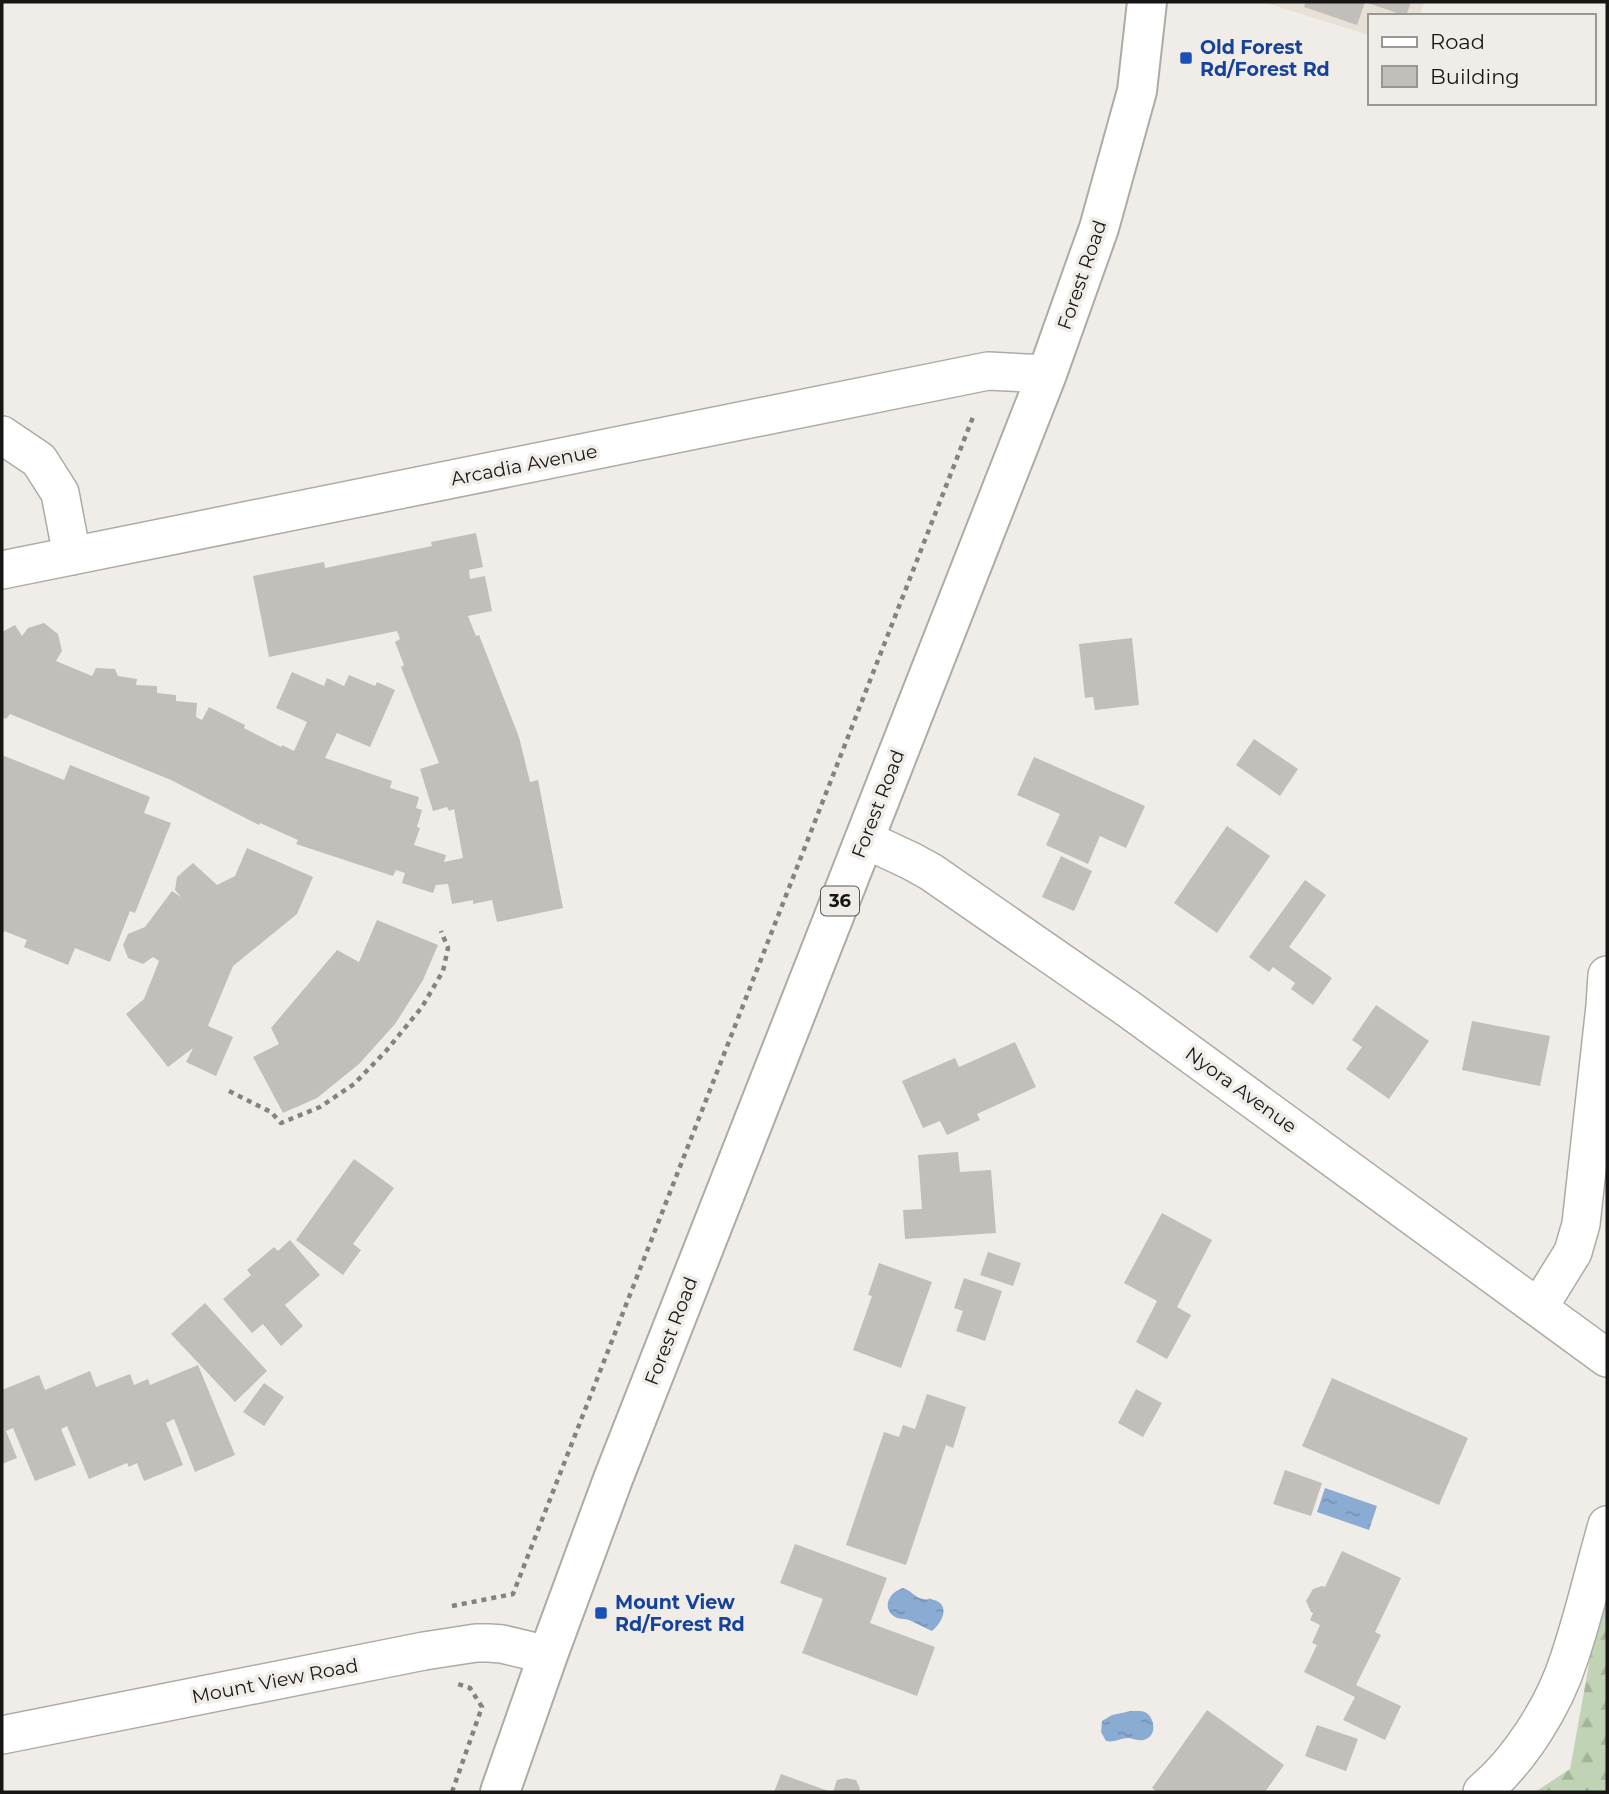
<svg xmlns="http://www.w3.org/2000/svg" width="1609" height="1794" viewBox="0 0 1609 1794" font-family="Montserrat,sans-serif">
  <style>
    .built { fill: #e7e0d4 }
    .forest { fill: url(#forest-firs) }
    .water { fill: url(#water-ripples) }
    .building { fill: #c2beba }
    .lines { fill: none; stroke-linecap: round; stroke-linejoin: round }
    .street-casing { stroke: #adaba6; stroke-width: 40 }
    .primary-casing { stroke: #adaba6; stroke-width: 42 }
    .path { stroke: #858380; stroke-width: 4.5; stroke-dasharray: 5 5; stroke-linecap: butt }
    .street { stroke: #fff; stroke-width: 37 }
    .primary { stroke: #fff; stroke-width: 38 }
    .transit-dot { fill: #1a4fb4; stroke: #f0ede8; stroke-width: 2.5 }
    .labels { text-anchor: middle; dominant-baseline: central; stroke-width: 7; stroke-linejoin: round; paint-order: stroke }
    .shield { fill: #f0ede8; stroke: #585654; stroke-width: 2 }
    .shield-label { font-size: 18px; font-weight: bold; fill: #171614 }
    .transit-label { font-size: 19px; font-weight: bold; fill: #164399; stroke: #f0ede8; text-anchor: start }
    .street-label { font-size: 19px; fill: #171614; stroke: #f0ede8 }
  </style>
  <defs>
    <pattern id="forest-firs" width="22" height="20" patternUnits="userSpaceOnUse" patternTransform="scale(1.75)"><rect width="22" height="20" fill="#c0d3b5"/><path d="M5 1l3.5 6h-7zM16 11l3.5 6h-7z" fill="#a4b49b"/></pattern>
    <pattern id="water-ripples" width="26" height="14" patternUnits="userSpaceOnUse" patternTransform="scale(1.75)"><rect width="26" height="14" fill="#8aabd2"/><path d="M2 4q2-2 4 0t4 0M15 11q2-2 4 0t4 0" fill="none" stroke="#7692b3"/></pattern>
  </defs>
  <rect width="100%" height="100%" fill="#f0ede8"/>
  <path class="built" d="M1263,2h162l-6,14h-50v19z"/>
  <path class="forest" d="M1607,1606v186h-72l35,-23 27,-149z"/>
  <path class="water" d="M1325,1488l52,18 -8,24 -52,-18z
    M903,1588c8,2 12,10 20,11 11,2 0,-3 11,1 17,5 8,23 -2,31 -8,-3 -13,-7 -21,-10 -5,-3 -10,-1 -16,-4 -14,-9 -6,-25 8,-29z
    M1131,1711c6,0 13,-1 17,3 7,7 8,21 -2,25 -5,3 -11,0 -17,-1 -9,0 -14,5 -23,3l-5,-9 1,-11 10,-6z"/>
  <path class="building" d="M1306,2h105l-5,14 -41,-14 -8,23 -53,-18z
    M476,533l7,34 -14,3 1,9 15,-3 7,35 -24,5 8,20 3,-1 40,102 11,45 8,-2 25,128 -66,14 -5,-22 -19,4v-4l-21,4 -4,-20 -12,1 -3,8 -31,-10 3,-10 -9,-3 -3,6 -97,-32 2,-4 -38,-17 -1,2 -88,-45 -161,-66 -4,5 -4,-2v-85l13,-7 7,11 6,-8 16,-5 14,11 4,17 -6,10 36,15 4,-8 19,1 3,7 19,3 -1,6 21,1v7l19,2v6l21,2 -1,14 6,3 7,-13 36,18 -1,3 37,19 1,-2 12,6 13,-29 -31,-14 16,-36 32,14 3,-8 17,8 5,-11 26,11 2,-4 18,8 -25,57 -33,-14 -12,25 67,23 -2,7 29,9 -3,11 6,2 -5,17 3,1 -6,17 32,10 -2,7 19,-4 -9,-49 -5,2 -2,-4 -14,4 -13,-42 19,-6 -38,-96 3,-2 -9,-23 5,-3 -3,-8 -128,26 -16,-81 71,-14 1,6 107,-22 -1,-4z
    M1132,638l7,67 -44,5 -2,-13 -8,1 -6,-54z
    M1254,739l44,30 -18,27 -44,-31z
    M2,755l62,25 6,-15 80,32 -6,16 27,10 -36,90 -5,-2 -20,51 -35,-14 -7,17 -44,-18 3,-7 -23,-9 -2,5z
    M1034,757l111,49 -19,42 -26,-12 -12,28 -42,-19 14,-31 -43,-19z
    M1227,826l43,30 -53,77 -43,-30z
    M247,848l66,29 -16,37 -64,52 -25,60 25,11 -17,39 -30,-14 7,-14 -25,19 -42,-53 18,-15 15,-38 -6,-4 -10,7 -15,-6 -5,-13 5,-11 17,-7 27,-36 9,6 -6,-7 2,-13 16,-14 24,22 18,-9z
    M1061,856l31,15 -18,40 -32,-14z
    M1305,880l21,15 -37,52 43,31 -19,27 -22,-16 4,-6 -22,-16 -4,5 -20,-15z
    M377,920l61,25 -15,35 -28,44 -36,40 -42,34 -34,15 -30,-56 26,-13 -8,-16 66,-78 22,12z
    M1376,1005l53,36 -40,58 -43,-30 16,-22 -10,-7z
    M1472,1021l78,15 -10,50 -78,-16z
    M1015,1042l21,45 -59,27 3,6 -33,15 -7,-14 -17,7 -21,-47 53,-23 4,9z
    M958,1152l2,20 31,-2 5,63 -91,6 -2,-29 19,-1 -4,-54z
    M354,1159l40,29 -41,56 8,6 -18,25 -47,-35z
    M1162,1213l50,27 -35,67 14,8 -24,44 -31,-17 21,-41 -33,-18z
    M290,1240l30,35 -35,30 18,21 -22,20 -18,-22 -11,9 -29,-34 28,-24 -4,-5 27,-23 4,4z
    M988,1252l33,11 -8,23 -33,-11z
    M879,1263l53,19 -31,86 -48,-18 19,-54 -4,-1z
    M964,1278l38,13 -17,50 -29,-10 7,-20 -9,-3z
    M205,1303l62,68 -32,31 -64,-68z
    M198,1365l37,90 -40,17 -21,-53 -8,4 17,42 -39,16 -7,-18 -8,4 -2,-4 -38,16 -22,-53 -6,3 15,36 -41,16 -22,-53 -7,3 11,27 -15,6v-74l37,-15 6,15 45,-19 6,16 34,-13 4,11 14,-6 2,6z
    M1332,1378l136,60 -29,67 -137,-59z
    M264,1383l20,14 -20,29 -21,-14z
    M1136,1389l26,14 -19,34 -25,-14z
    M927,1394l39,13 -13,41 -7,-3 -40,120 -60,-20 38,-113 15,5 4,-12 12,4z
    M1285,1470l37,13 -11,33 -38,-12z
    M795,1544l92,34 -17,45 65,24 -18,49 -115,-43 21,-54 -43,-16z
    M1342,1551l59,27 -26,54 6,3 -25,50 45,21 -16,34 -42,-20 12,-23 -51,-25 13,-27 -5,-2 8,-18 -10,-5 3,-7 -2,-1 -5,-11 7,-12 9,-3 3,1z
    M1207,1710l77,55 -19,27h-108l-5,-4z
    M1317,1725l41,14 -12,32 -41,-15z
    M781,1774l50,18h-57z
    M846,1778l10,2 4,9 -1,3h-26l4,-12z"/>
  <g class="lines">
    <defs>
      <path id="street" d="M2,435l37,25 21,33 12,63
        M2,570l986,-199 59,3
        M864,839l47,22 20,11 199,138 477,348
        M1539,1307l34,-55 8,-28 24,-218 2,-31
        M2,1735l422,-84 52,-8h13l13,1 46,11
        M1482,1792c38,-32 72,-86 87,-133 15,-44 25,-89 38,-134"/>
      <path id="primary" d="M500,1792l48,-137 65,-176 434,-1105 52,-146 38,-137 10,-89"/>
    </defs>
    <use href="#street" class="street-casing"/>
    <use href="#primary" class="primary-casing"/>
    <path class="path" d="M229,1091l42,21 10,11 39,-16 34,-23 32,-33 36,-44 21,-36 5,-23 -7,-17
      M452,1606l61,-12 460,-1177
      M452,1792l30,-85 -12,-19 -12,-4"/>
    <use href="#street" class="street"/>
    <use href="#primary" class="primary"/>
  </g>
  <g class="transit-dot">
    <rect x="1179" y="51" width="14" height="14" rx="3.5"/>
    <rect x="594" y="1606" width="14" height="14" rx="3.5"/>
  </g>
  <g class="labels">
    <rect class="shield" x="821" y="886.5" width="38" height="29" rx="5"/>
    <g class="shield-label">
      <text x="840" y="901">36</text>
    </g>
    <g class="transit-label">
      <text x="1200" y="47">Old Forest<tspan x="1200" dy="22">Rd/Forest Rd</tspan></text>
      <text x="615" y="1602">Mount View<tspan x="615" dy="22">Rd/Forest Rd</tspan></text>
    </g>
    <g class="street-label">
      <text transform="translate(1082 275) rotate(-71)">Forest Road</text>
      <text transform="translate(524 465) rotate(-11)">Arcadia Avenue</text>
      <text transform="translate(878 804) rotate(-69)">Forest Road</text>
      <text transform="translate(1241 1090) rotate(36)">Nyora Avenue</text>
      <text transform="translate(671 1331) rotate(-69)">Forest Road</text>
      <text transform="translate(275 1681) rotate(-11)">Mount View Road</text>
    </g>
  </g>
  <rect width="1609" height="1794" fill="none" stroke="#171614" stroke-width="7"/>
  <rect x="1368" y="14" width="228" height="91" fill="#f0ede8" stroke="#999793" stroke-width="2"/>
  <rect x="1382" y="37" width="35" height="10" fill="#ffffff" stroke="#999793" stroke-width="2"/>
  <text x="1430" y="49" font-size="21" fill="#171614">Road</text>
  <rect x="1382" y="66" width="35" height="21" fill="#c2beba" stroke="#999793" stroke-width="2"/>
  <text x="1430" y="84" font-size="21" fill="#171614">Building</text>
</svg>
